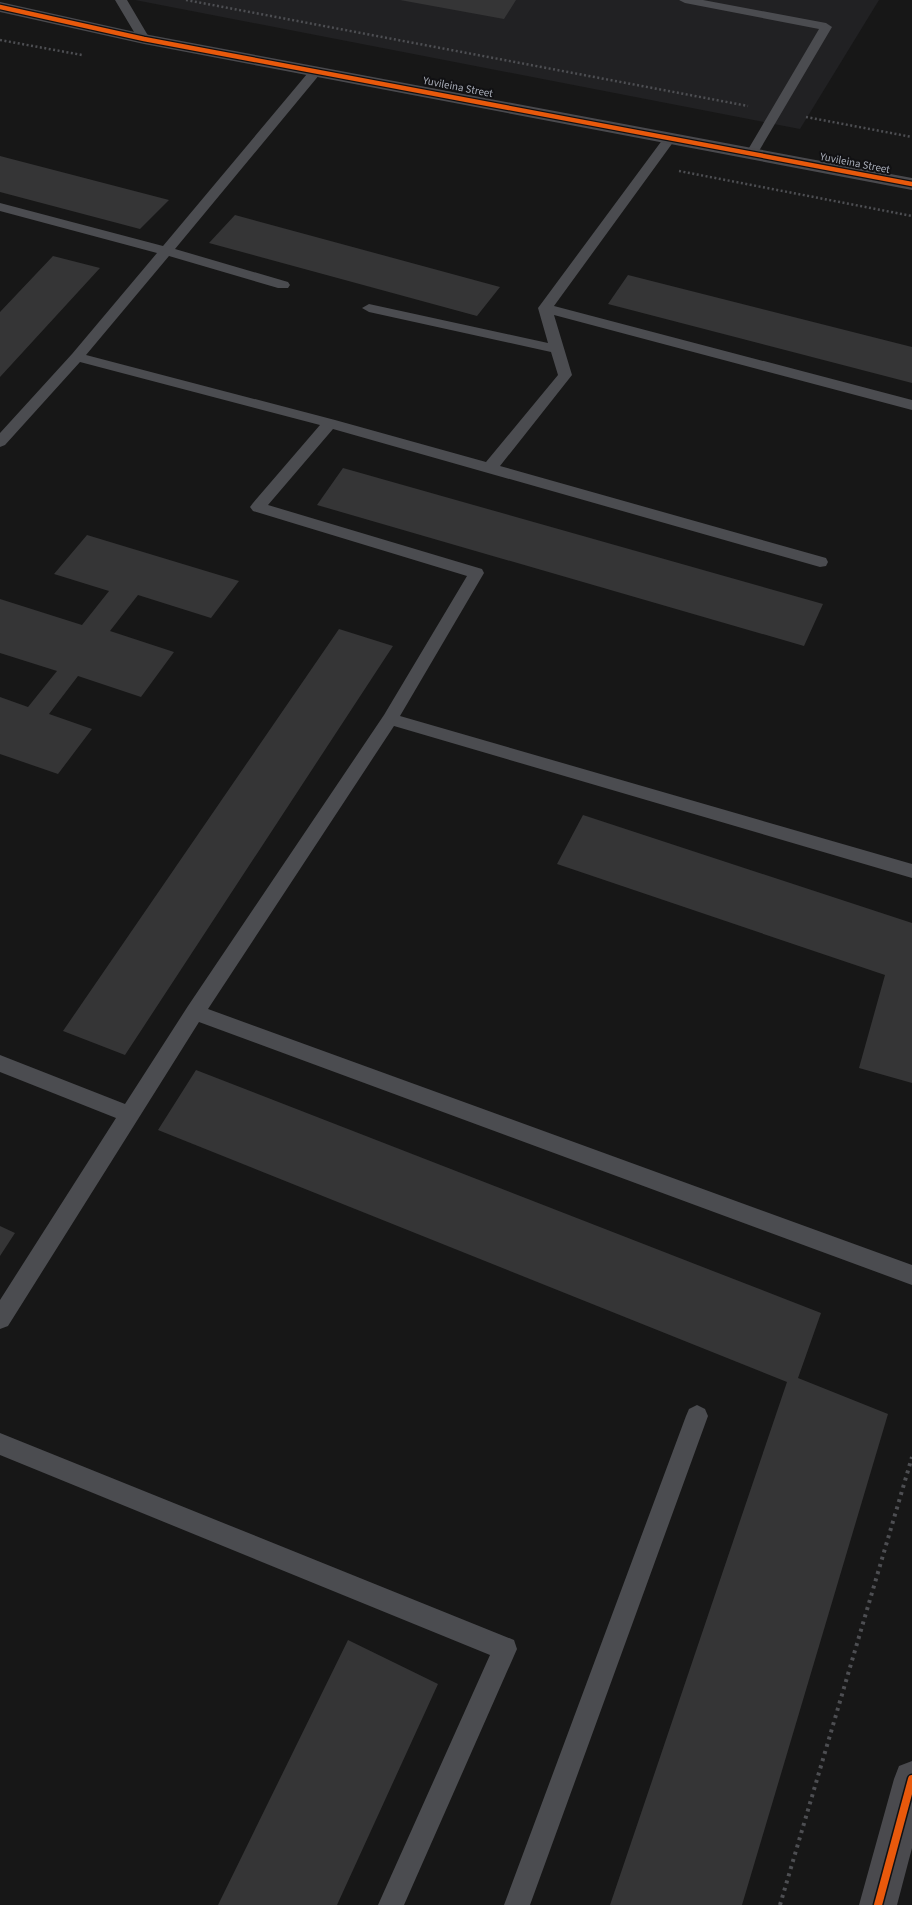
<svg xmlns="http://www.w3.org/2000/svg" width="912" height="1905" viewBox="0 0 912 1905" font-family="'Source Sans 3',sans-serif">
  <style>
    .built { fill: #212123 }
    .building { fill: #353536 }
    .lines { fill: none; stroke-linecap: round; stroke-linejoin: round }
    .path-far1 { stroke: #4d4e52; stroke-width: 2.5; stroke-dasharray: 2 2.5; stroke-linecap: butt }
    .path { stroke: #4d4e52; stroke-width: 4; stroke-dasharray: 3 4.5; stroke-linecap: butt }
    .lane { fill: #4b4c50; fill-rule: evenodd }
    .secondary { fill: #4a4a4e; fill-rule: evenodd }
    .cycleway-far1-casing { stroke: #111113; stroke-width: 7 }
    .cycleway-casing { stroke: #111113; stroke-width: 11 }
    .cycleway-far1 { stroke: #e8590c; stroke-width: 4.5 }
    .cycleway { stroke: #e8590c; stroke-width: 8 }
    .labels { text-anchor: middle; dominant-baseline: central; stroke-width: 4; stroke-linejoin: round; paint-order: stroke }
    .far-street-label { font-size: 11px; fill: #a8adb8; stroke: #111113 }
  </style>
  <rect width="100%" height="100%" fill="#171717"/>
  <path class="built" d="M135,0h744l-79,129z"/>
  <path class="building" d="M400,0h116l-12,19z
    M0,156l169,44 -29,29 -140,-37z
    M235,215l265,72 -23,29 -268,-73z
    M53,256l47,12 -100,109v-65z
    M628,275l284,72v36l-304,-79z
    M343,468l480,136 -19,42 -487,-141z
    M87,535l152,46 -28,37 -73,-23 -28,36 64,21 -33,45 -63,-21 -29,38 43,15 -34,45 -58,-20v-57l28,10 29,-36 -57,-18v-54l82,26 27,-34 -55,-17z
    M339,629l54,17 -268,409 -62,-24z
    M583,815l329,108v160l-53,-15 26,-93 -328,-111z
    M196,1070l625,243 -23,65 90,36 -146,491h-132l177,-523 -629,-252z
    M0,1226l15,7 -15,23z
    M348,1640l90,44 -101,221h-119z"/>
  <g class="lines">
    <path class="path-far1" d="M186,0l562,106
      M0,40l82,15
      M806,117l106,20
      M679,171l233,45"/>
    <path class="path" d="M780,1905l132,-448"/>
    <path class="lane" d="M115,0h12l23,39 -2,3h-8z
      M679,0h24l123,23 6,4 -76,129 -4,1 -6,-4 73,-124 -134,-26z
      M316,67l4,1 2,3 -2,3 -145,175 113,33 2,3 -2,3h-10l-109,-32 -83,99 249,65 151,42 72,-87 -7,-23 -182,-40 -7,-4 7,-4 179,39 -10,-35 128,-173h8l2,3 -2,3 -120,165 358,94v10l-358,-95 18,60 -72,91 326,92 2,4 -2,4 -6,1 -487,-138 -65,76 214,64 2,4 -84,143 512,148v14l-518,-152 -186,283 704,256v20l-713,-263 -191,304 -8,3v-29l116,-182 -116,-46v-17l125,49 63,-98 196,-291 83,-139 -214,-65 -3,-4 3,-4 67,-78 -240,-63 -75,83 -5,2v-14l72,-79 85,-101 -157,-42v-8l163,43 149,-178z
      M697,1405l8,4 3,7 -178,489h-26l182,-489 3,-7z
      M0,1433l514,207 3,9 -113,256h-26l112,-250 -490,-200z"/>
    <path class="secondary" d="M0,2l144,32 768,144v12l-768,-146 -144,-32z
      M912,1761v87l-15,57h-38l35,-126 5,-13z"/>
    <defs>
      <path id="cycleway-far1" d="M0,7l144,32 768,145"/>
      <path id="cycleway" d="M878,1905l34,-126"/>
    </defs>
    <use href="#cycleway-far1" class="cycleway-far1-casing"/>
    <use href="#cycleway" class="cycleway-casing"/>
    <use href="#cycleway-far1" class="cycleway-far1"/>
    <use href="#cycleway" class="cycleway"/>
  </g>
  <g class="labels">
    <g class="far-street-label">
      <text transform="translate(458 87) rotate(11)">Yuvileina Street</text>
      <text transform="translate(855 163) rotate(11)">Yuvileina Street</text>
    </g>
  </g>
</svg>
